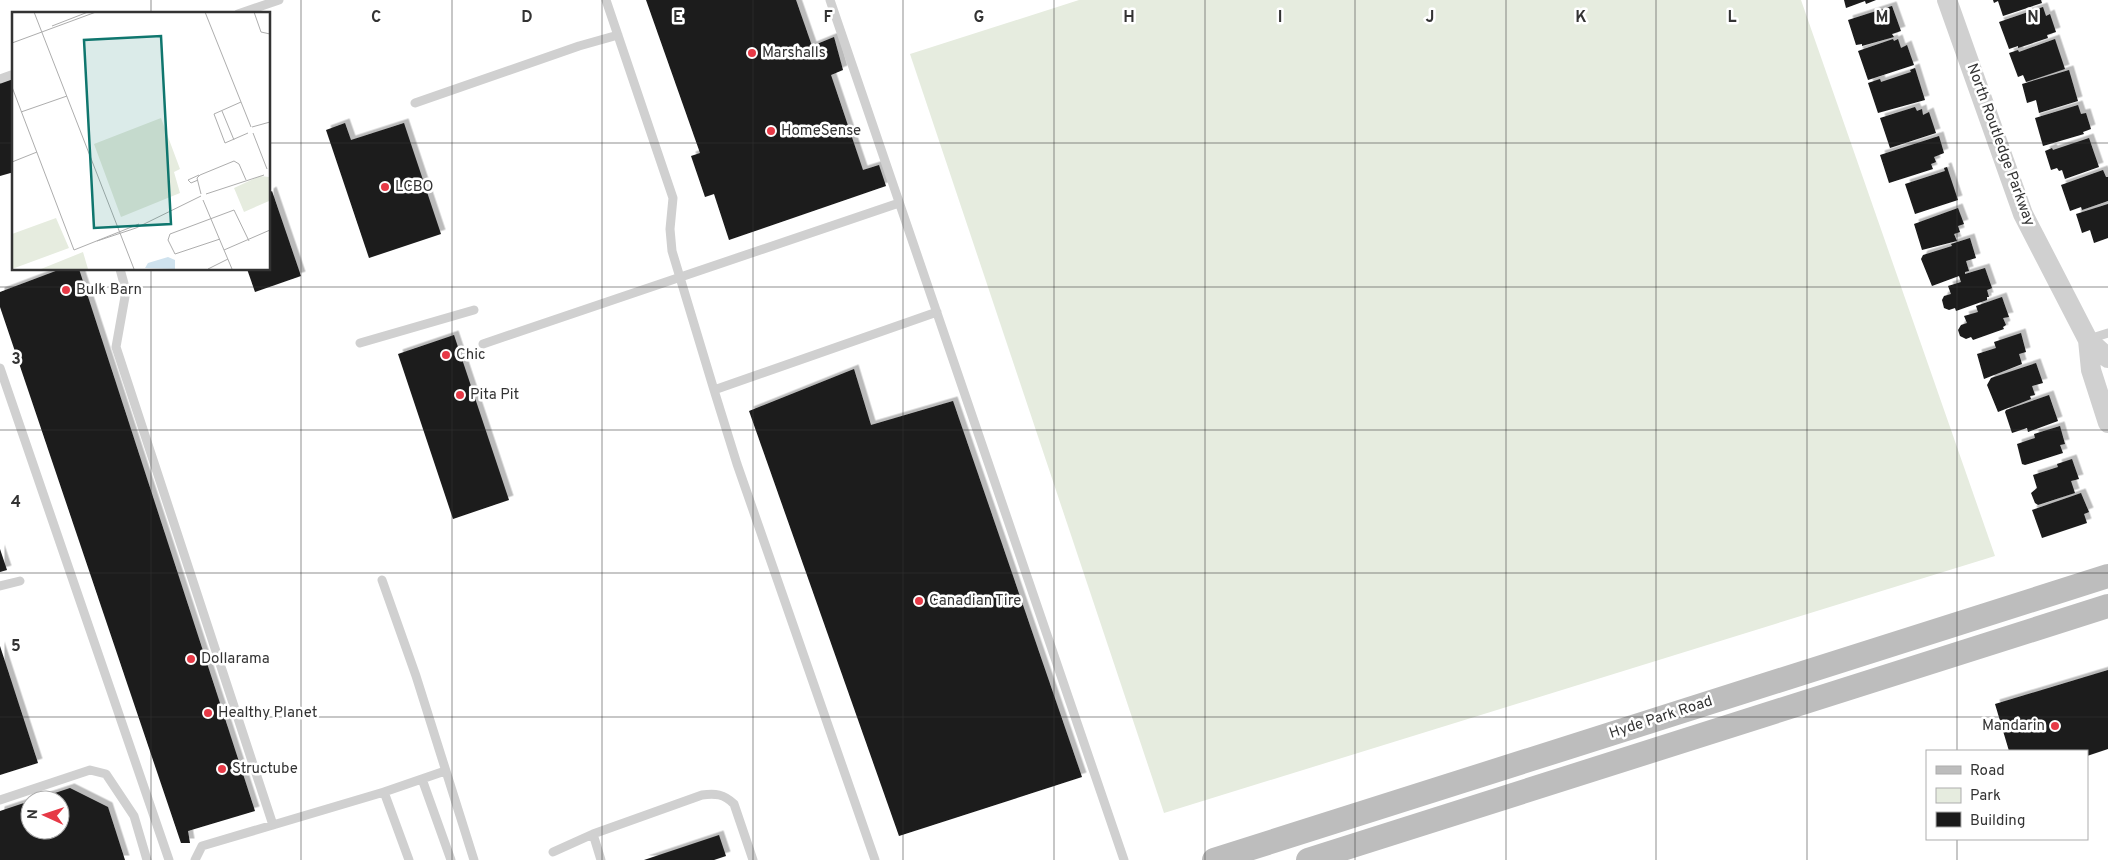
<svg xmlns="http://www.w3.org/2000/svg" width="2108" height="860" viewBox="0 0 2108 860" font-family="Overpass,sans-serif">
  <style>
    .green { fill: #e6ecdf }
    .building { fill: #1a1a1a; filter: url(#shadow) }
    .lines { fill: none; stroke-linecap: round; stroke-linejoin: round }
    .service { stroke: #d0d0d0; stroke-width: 9 }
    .tertiary { stroke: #d0d0d0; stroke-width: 20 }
    .secondary { stroke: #bdbdbd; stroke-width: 24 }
    .grid { fill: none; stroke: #333; stroke-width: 1; stroke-opacity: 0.55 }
    .poi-dot { fill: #e63946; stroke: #fff; stroke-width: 2 }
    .labels { text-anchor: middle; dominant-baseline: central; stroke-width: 5; stroke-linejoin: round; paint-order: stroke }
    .poi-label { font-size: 15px; fill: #333; stroke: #fff; text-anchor: start }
    .street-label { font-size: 15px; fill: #333; stroke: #fff }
    .inset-road { fill: none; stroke: #adadad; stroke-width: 1 }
    .view { fill: #0f766e; fill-opacity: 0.15; stroke: #0f766e; stroke-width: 2.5 }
    .inset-edge { fill: none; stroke: #333; stroke-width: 2.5 }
    .grid-label { font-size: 16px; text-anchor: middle; font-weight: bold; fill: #333; stroke: #fff; stroke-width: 5; stroke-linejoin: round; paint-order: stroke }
  </style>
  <defs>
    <filter id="shadow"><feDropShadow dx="4.5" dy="-4.5" stdDeviation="0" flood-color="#0004"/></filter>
  </defs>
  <rect width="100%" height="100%" fill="#fff"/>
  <path class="green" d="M1079,0h722l194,556 -831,257 -254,-759z"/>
  <path class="building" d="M646,0h150l16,46 22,-9 9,33 -12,5 32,95 16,-5 7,21 -157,54 -15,-46 -9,3 -14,-41 9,-3z
    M1844,0h32l-10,4 -1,-3 -19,7z
    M1993,0h48l1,3 -39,13 -5,-15 -4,2z
    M1892,6l9,25 -9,3 2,3 -32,9v-2l-6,1 -8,-25z
    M2043,7l3,9 4,-2 6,18 -9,3 1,3 -30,10v-2l-9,3 -10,-27z
    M1893,39l1,2 4,-2 3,9 6,-3 7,20 -46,15 -10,-29z
    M2055,39l10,30 -39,13 -3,-7 -5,2 -9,-24 9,-3 1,2z
    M1915,68l10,32 -47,13 -10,-30 12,-4 1,3 30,-10 -1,-2z
    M2069,70l9,31 -39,12 -3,-13 -9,3 -5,-19z
    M14,78v94l-14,4v-93z
    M2078,105l3,9 5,-1 5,16 -8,3 1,2 -41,12 -8,-28z
    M1915,107l2,4 5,-2 1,6 6,-3 7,21 -46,15 -10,-30z
    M345,123l6,17 53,-17 37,111 -72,24 -43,-128z
    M1939,136l5,17 -10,4 2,5 -5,2 2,5 -44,14 -9,-28z
    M2089,138l10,29 -34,12 -3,-9 -3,1 -2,-3 -6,2 -6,-19 7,-3 1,2z
    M1947,167l11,33 -43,14 -10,-30 40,-13 -1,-3z
    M2103,170l3,7h2v24l-26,9 -1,-3 -11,4 -9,-26z
    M272,191l29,85 -46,16 -8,-23h22v-76z
    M2108,204v34l-14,5 -4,-13 -8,3 -6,-19z
    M1958,208l6,16 -6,2 2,6 -6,2 3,7 -35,9 -8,-26z
    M1970,238l6,20 -10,3 3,10 -4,1v2l20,-6 7,20 -5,2 2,7h-2v3l-31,11 -1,-3 -6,2 -5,-2 -2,-8 2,-4 7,-2 -3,-8 13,-4 -2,-6 -27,10 -11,-27 2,-4 29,-9 -1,-2z
    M61,269h18l176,542 -67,20 2,12h-9l-181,-536v-15z
    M2002,297l7,20 -6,1 3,7 -3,2 1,2 -31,11 -2,-3 -5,2 -6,-3 -2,-6 3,-5 6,-2 -3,-7 14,-4 -2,-6z
    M2021,333l5,19 -7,2 3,10 -38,15 -7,-25 19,-6 -2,-6z
    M454,335l55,165 -56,19 -55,-165z
    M2036,363l7,20 -11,3 3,9 -5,1 1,3 -33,13 -11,-27 4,-7z
    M854,369l17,56 82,-24 129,376 -183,59 -150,-425z
    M2049,395l9,26 -30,11 -1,-4 -15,5 -7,-21 1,-2z
    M2060,426l5,18 -5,1 3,8 -38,12 -3,-1 -5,-20 18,-6 -1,-4z
    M2072,459l7,20 -8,2 4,12 -37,12 -3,-2 -4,-10 6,-5 -4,-13 25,-8 -1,-3z
    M2081,493l8,19 -5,2 3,9 -45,15 -10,-28z
    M0,549l7,21 -7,2z
    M0,646l38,117 -38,12z
    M2108,670v79l-21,7v-5h-78l-14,-47z
    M70,788l38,19 17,53h-125v-49l30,-10v29h30v-30h-26z
    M719,835l7,21 -12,4h-70z"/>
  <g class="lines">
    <path class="service" d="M606,0l67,198 -3,31 2,22 42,139
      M830,0l294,860
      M238,14l41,-14
      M0,79l14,-5
      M415,103l164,-57 39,-11
      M120,269l6,22 -10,56 157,478
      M2089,339l19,-6
      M360,343l114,-33
      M483,344l416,-141
      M0,368l169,492
      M382,580l34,96 58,184
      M0,586l20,-5
      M422,779l29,81
      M384,792l25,68
      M0,800l90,-30 16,4 28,42 13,44
      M593,834l8,26
      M553,852l40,-18 109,-39c13,-2 22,-1 32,9l19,56
      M195,860l7,-14 182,-54 61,-21
      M875,860l-138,-396 -23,-74 223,-78"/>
    <path class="tertiary" d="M1947,0l76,214 65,126 20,18
      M2088,340l3,30 17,53"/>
    <path class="secondary" d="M1214,860l894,-284
      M1308,860l800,-254"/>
  </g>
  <path class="grid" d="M151,0v14M301,0v860M452,0v860M602,0v860M753,0v860M903,0v860M1054,0v860M1205,0v860M1355,0v860M1506,0v860M1656,0v860M1807,0v860M1957,0v751M0,143h14M269,143h1839M151,269v591M0,287h2108M0,430h2108M0,573h2108M0,717h2108M1957,839v21"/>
  <g class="poi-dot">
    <circle cx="752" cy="53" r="5"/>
    <circle cx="771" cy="131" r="5"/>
    <circle cx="385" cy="187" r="5"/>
    <circle cx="66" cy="290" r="5"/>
    <circle cx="446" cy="355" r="5"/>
    <circle cx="460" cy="395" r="5"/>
    <circle cx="919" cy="601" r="5"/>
    <circle cx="191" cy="659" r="5"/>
    <circle cx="208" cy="713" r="5"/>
    <circle cx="2055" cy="726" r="5"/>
    <circle cx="222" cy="769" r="5"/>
  </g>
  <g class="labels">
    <g class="poi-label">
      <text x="762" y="53">Marshalls</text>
      <text x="781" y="131">HomeSense</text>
      <text x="395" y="187">LCBO</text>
      <text x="76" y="290">Bulk Barn</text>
      <text x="456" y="355">Chic</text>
      <text x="470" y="395">Pita Pit</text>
      <text x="929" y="601">Canadian Tire</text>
      <text x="201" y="659">Dollarama</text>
      <text x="218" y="713">Healthy Planet</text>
      <text x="2045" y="726" text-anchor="end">Mandarin</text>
      <text x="232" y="769">Structube</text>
    </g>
    <g class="street-label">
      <text transform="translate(2000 145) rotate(70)">North Routledge Parkway</text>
      <text transform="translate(1661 718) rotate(-18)">Hyde Park Road</text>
    </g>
  </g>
  <g transform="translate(12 12)">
    <rect width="258" height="258" fill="#fff"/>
    <path d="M149,106l19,51 -6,3 6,21 -59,24 -27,-73zM248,164l9,1v24l-25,11 -10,-24zM44,206l13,30 -57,21v-35zM71,240l5,17h-47z" fill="#e6ecdf"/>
    <path d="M156,245l7,3v9l-30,-1 3,-5z" fill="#cfe2ee"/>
    <path class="inset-road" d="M22,0l100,257M193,0l46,115M242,0l7,20 9,2M40,14l36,-14M0,31l84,-31M0,75l62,163M229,90l-27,12 11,29 23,-10M210,99l12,29M9,100l46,-16M240,115l18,-5M241,121l14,36M0,150l25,-10M186,168l-7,3 -3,-3 11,-5M189,182l-4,-16 3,-3 34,-14 5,3 7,16M194,182l58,-19M191,188l29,69M208,227l-45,15 -7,-14 2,-6 64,-24 15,31M85,229l39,-13 65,-32M62,238l65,-26M212,238l46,-20M196,257l20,-10"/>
    <path class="view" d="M149,24l10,188 -77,4 -10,-188z"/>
    <rect width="258" height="258" class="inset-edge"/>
  </g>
  <g class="grid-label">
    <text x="376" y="22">C</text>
    <text x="527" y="22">D</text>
    <text x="678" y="22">E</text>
    <text x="828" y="22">F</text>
    <text x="979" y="22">G</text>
    <text x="1129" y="22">H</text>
    <text x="1280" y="22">I</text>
    <text x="1430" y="22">J</text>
    <text x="1581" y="22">K</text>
    <text x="1732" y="22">L</text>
    <text x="1882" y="22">M</text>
    <text x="2033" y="22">N</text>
    <text x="16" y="364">3</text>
    <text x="16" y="507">4</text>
    <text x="16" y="651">5</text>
  </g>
  <rect x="1926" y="750" width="162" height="90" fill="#ffffff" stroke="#adadad"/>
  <rect x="1936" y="766" width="25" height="8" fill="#bdbdbd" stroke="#adadad"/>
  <text x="1970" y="775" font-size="15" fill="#333333">Road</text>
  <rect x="1936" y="788" width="25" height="15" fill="#e6ecdf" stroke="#adadad"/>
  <text x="1970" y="800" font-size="15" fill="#333333">Park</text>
  <rect x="1936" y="812" width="25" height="15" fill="#1a1a1a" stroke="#adadad"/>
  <text x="1970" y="825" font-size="15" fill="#333333">Building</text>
  <g transform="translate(45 815) rotate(273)"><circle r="24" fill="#ffffff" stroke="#adadad"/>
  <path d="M0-4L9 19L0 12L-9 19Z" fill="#e63946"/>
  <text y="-8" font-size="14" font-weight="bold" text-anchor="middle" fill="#333333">N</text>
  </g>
</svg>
